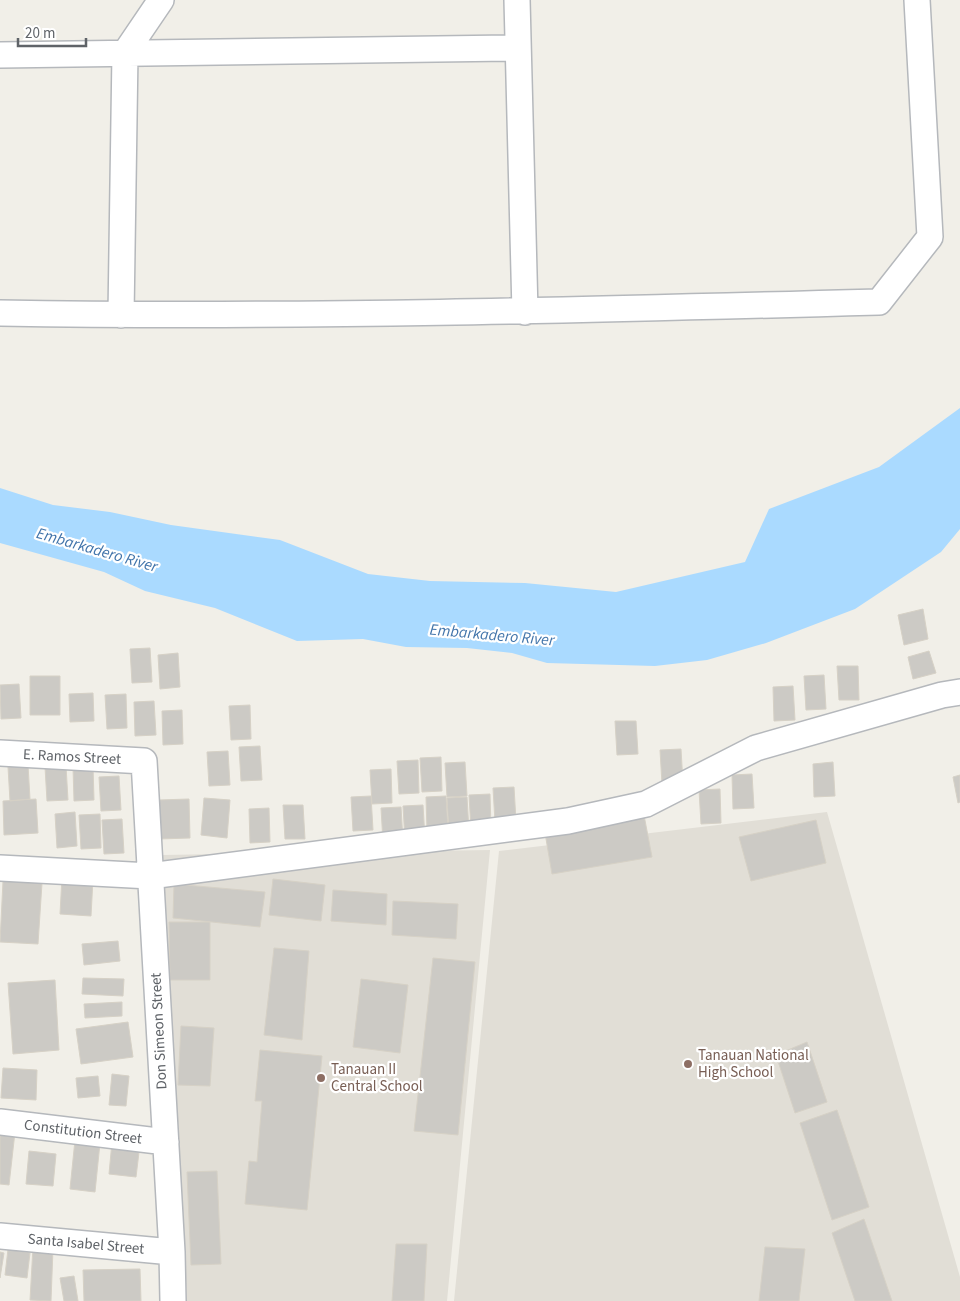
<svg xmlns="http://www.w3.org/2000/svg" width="960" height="1301" viewBox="0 0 960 1301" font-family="'Source Sans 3',sans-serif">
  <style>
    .education { fill: #e1ded6 }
    .water { fill: #aadaff }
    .building { fill: #cccac5; stroke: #d6d1c6 }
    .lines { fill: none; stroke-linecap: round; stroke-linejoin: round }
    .minor-casing { stroke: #b5b8bc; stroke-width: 28 }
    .minor { stroke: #fff; stroke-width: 25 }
    .education-dot { fill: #8d6e63; stroke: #fff; stroke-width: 2 }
    .labels { text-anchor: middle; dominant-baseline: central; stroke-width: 4.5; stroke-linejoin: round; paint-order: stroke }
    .street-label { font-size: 15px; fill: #5f6368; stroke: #fff }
    .education-label { font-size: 15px; fill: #785e54; stroke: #fff; text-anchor: start }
    .water-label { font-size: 16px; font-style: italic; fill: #4174aa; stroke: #fff }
  </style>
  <rect width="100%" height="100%" fill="#f1efe8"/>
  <path class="education" d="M827,812l133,465v24h-506l45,-450z
    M490,850l-43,451h-260l-25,-446z"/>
  <path class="water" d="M960,408v121l-19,23 -86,57 -89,34 -59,17 -52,6 -108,-3 -35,-10 -45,-5 -61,-1 -43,-8 -66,2 -82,-33 -70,-17 -41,-19 -104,-29v-55l53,17 57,7 61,13 109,15 88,34 62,7 95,2 91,9 129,-30 24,-53 110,-42z"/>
  <path class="building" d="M923,609l5,30 -24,6 -6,-30z
    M150,648l2,34 -20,1 -2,-34z
    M929,651l7,22 -23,6 -5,-22z
    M178,653l2,34 -20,2 -2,-34z
    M837,666h21l1,34h-20z
    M824,675l2,34 -20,1 -2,-34z
    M30,676h30v39h-30z
    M19,684l2,34 -20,1 -1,-34z
    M793,686l2,34 -21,1 -1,-34z
    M93,693l1,28 -24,1 -1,-28z
    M126,694l1,34 -20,1 -2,-34z
    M154,701l2,34 -21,1 -1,-34z
    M250,705l1,34 -20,1 -2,-34z
    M182,710l1,34 -20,1 -1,-34z
    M615,721h21l2,33 -21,1z
    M260,746l2,34 -21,1 -2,-34z
    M681,749l2,34 -21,1 -2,-34z
    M228,751l2,34 -21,1 -2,-34z
    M441,757l1,34 -20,1 -2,-34z
    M418,760l1,33 -20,1 -2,-33z
    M465,762l2,34 -20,1 -2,-34z
    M833,762l2,34 -21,1 -1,-33z
    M28,765l2,34 -20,2 -2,-34z
    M66,766l2,34 -21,1 -2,-34z
    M93,766l1,34 -20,1 -1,-34z
    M391,769l1,34 -20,1 -2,-34z
    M752,774l2,34 -21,1 -1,-34z
    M960,775v27l-2,1 -5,-26z
    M119,776l2,34 -20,1 -2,-34z
    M514,787l2,34 -21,1 -2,-34z
    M720,789l1,34 -20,1 -2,-34z
    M490,794l1,34 -20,1 -2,-34z
    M371,796l2,34 -20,1 -2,-34z
    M446,796l2,34 -21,1 -1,-34z
    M467,797l2,34 -20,1 -2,-34z
    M204,798l26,2 -3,38 -26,-3z
    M36,799l2,34 -34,2 -1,-34z
    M189,799l1,39 -31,1v-39z
    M283,805h20l2,34h-20z
    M423,805l2,34 -20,1 -2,-34z
    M401,807l2,34 -20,1 -2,-34z
    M269,808l1,34 -20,1 -1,-34z
    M643,810l9,47 -100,17 -8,-47z
    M75,812l2,34 -20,2 -2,-34z
    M100,814l1,34 -20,1 -2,-34z
    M122,819l2,34 -20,1 -2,-34z
    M816,820l10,43 -75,18 -12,-44z
    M62,877l31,2 -2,37 -31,-2z
    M273,879l52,6 -4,36 -52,-6z
    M3,881l39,2 -4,61 -38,-2z
    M174,884l91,8 -5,35 -87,-9z
    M333,890l54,4 -1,31 -55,-4z
    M393,901l65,3 -2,35 -64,-4z
    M169,922h41v58h-40z
    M118,941l2,20 -36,4 -2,-21z
    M274,948l35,3 -7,89 -38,-5z
    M433,958l42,4 -17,173 -44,-4z
    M83,978l41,1 -1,17 -41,-2z
    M361,979l47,6 -8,68 -47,-6z
    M55,980l4,70 -46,4 -5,-71z
    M122,1002v14l-37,2 -1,-14z
    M128,1022l5,35 -52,7 -5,-35z
    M181,1026l33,2 -4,58 -32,-1z
    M807,1042l20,60 -32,11 -19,-58z
    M260,1050l62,6 -15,154 -62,-6 4,-43 8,1 5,-61h-7z
    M3,1068l34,2 -1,30 -35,-2z
    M112,1074l17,2 -3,30 -17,-1z
    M98,1076l2,20 -22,2 -2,-20z
    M837,1110l32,97 -37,13 -32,-97z
    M0,1130l15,2 -6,53 -9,-1z
    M75,1140l25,3 -5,49 -25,-3z
    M112,1142l28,2 -4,33 -27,-3z
    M29,1151l27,3 -3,32 -27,-2z
    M217,1171l4,93 -30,1 -4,-93z
    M864,1219l28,82h-37l-23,-68z
    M396,1244h31l-3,57h-32z
    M33,1247l20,2 -2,52 -21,-1z
    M765,1247l40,2 -6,52h-40z
    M8,1249l22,4 -3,25 -22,-3z
    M0,1252l4,1 -4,25z
    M140,1269l1,32h-57l-1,-31z
    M74,1276l4,25h-14l-4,-23z"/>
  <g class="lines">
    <defs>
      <path id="minor" d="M517,0l8,312
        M0,55l518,-7
        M0,313c293,5 586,-3 879,-11l51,-65 -13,-237
        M121,315l4,-262 36,-53
        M0,753l144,8 28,491 1,49
        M0,868l150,8 418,-55 78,-17 110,-56 186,-53 18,-3
        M0,1122l166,20
        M0,1236l172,16"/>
    </defs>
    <use href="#minor" class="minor-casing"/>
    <use href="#minor" class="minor"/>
  </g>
  <g class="education-dot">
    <circle cx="688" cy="1064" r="5"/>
    <circle cx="321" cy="1078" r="5"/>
  </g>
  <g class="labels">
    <g class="street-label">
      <text transform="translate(72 757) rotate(3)">E. Ramos Street</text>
      <text transform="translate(159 1031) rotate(-93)">Don Simeon Street</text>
      <text transform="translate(83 1132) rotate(7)">Constitution Street</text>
      <text transform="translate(86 1244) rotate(5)">Santa Isabel Street</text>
    </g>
    <g class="education-label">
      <text x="698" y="1055">Tanauan National<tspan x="698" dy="17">High School</tspan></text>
      <text x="331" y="1069">Tanauan II<tspan x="331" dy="17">Central School</tspan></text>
    </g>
    <g class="water-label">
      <text transform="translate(97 550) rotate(16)">Embarkadero River</text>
      <text transform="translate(492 635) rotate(5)">Embarkadero River</text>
    </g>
  </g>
  <path d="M18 38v8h68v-8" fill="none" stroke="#5f6368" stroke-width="2.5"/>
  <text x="25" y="38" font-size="15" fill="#5f6368" stroke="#ffffff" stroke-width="4" paint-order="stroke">20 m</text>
</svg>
